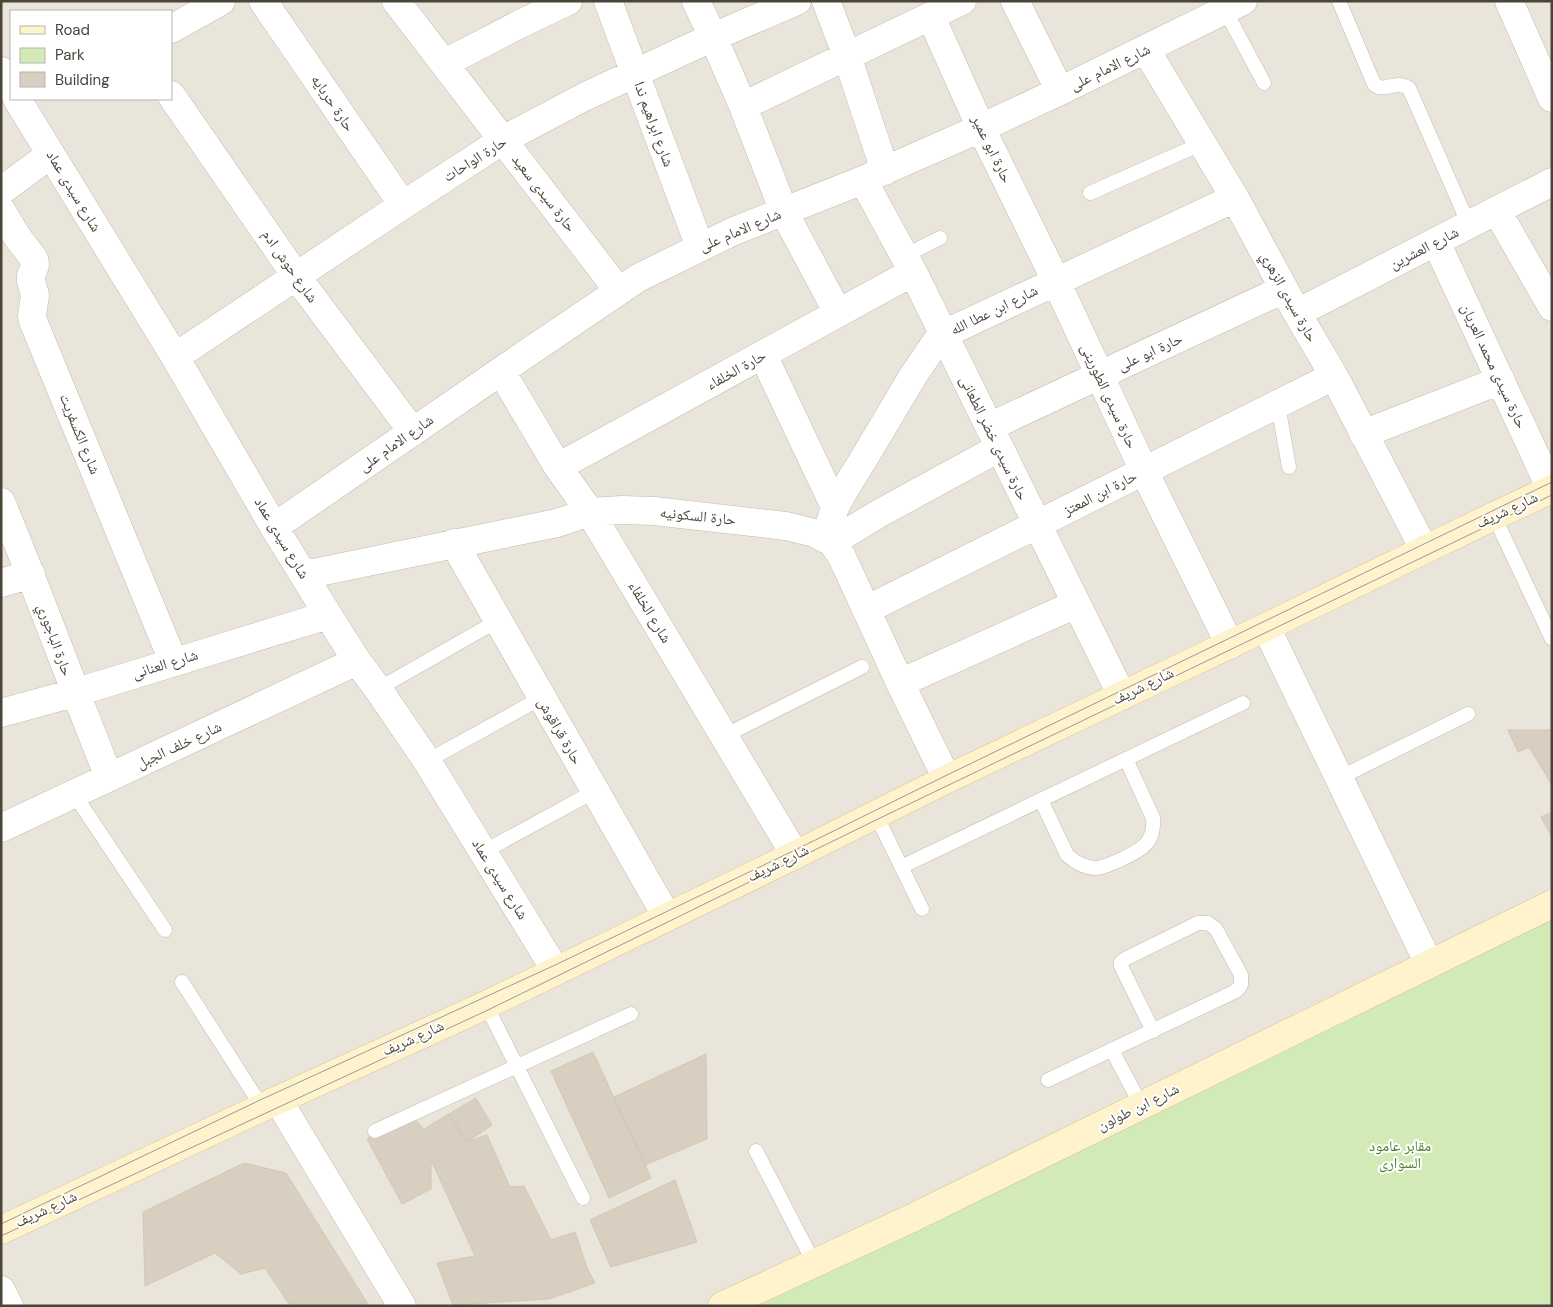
<svg xmlns="http://www.w3.org/2000/svg" width="1553" height="1307" viewBox="0 0 1553 1307" font-family="'DM Sans','Noto Naskh Arabic',sans-serif">
  <style>
    .residential { fill: #eae5da; fill-rule: evenodd }
    .green { fill: #d2eab5 }
    .building { fill: #d8cfc1; stroke: #d3c7b4 }
    .lines { fill: none; stroke-linecap: round; stroke-linejoin: round }
    .lane-casing { stroke: #c2bbae; stroke-width: 15 }
    .street-casing { stroke: #c2bbae; stroke-width: 29 }
    .secondary-casing { stroke: #d6c79b; stroke-width: 29 }
    .lane { stroke: #fff; stroke-width: 14 }
    .street { stroke: #fff; stroke-width: 28 }
    .secondary { stroke: #fff3cd; stroke-width: 28 }
    .tram { stroke: #9a9a9a; stroke-width: 1 }
    .labels { text-anchor: middle; dominant-baseline: central; stroke-width: 4; stroke-linejoin: round; paint-order: stroke }
    .street-label { font-size: 15px; fill: #4b4439; stroke: #fff }
    .park-label { font-size: 15px; fill: #4a7f2a; stroke: #fff }
  </style>
  <rect width="100%" height="100%" fill="#f6f3ec"/>
  <path class="residential" d="M1,1h1551v1305h-1551zM11,11h160v88h-160z"/>
  <path class="green" d="M1552,913v393h-813z"/>
  <path class="building" d="M1508,730h44v55l-23,-38 -11,5z
    M1552,812v25l-11,-20z
    M593,1052l58,126 -42,20 -58,-127z
    M706,1054l1,85 -62,26 -31,-68z
    M476,1098l16,27 -25,17 -18,-28z
    M449,1114l18,28 20,-7 23,52 14,-1 27,54 24,-8 12,36 8,15 -46,16 -96,6 -16,-42 38,-7 -44,-96v29l-29,15 -35,-65 8,-8 36,-16 13,14z
    M244,1163l42,10 82,131h-79l-24,-36 -24,6 -26,-21 -70,33 -2,-74z
    M675,1180l22,62 -86,25 -21,-47z"/>
  <g class="lines">
    <defs>
      <path id="lane" d="M1339,1l35,83c11,10 19,-5 35,4l60,137
        M1225,10l39,73
        M1090,193l113,-50
        M904,256l36,-18
        M1278,405l11,62
        M1494,516l58,123
        M378,689l119,-68
        M724,736l138,-69
        M427,761l114,-63
        M1339,778l129,-64
        M74,794l91,136
        M1041,800l26,55c8,7 17,13 28,13 9,0 17,-5 25,-8 21,-10 35,-16 33,-42l-27,-59
        M876,815l46,94
        M483,852l112,-61
        M901,867l342,-164
        M182,982l80,125
        M486,1005l97,193
        M1112,1050l29,55
        M1048,1080l188,-89 5,-6v-10l-25,-46 -8,-6h-10l-73,36 -4,3v4l32,65
        M375,1131l256,-117
        M756,1151l58,112"/>
      <path id="street" d="M263,1l140,204
        M396,1l222,289
        M608,1l92,246
        M696,1l17,36 30,69 41,106 54,101
        M826,1l21,55 38,115
        M1015,1l45,90
        M1509,1l43,97
        M931,17l50,111 75,153 88,190 86,174
        M171,29l50,-28
        M1146,50l89,148 62,115 37,63 90,173
        M445,63l75,-39 48,-23
        M1,71l10,18
        M171,95l125,181 117,156
        M17,99l158,258 99,170 54,88 29,46 21,28 49,72 129,210
        M743,106l219,-105
        M863,180l50,92 209,424
        M1,191l50,-37
        M1,210l17,28 16,21 1,6 -4,11v5l4,14 -3,21 1,5 140,340
        M1497,211l55,96
        M1436,242l115,247
        M1297,313l255,-131
        M763,355l72,152
        M175,357l228,-152 100,-65 81,-43 129,-60 84,-36
        M501,371l57,96 32,45 205,343
        M989,427l295,-138
        M1363,434l138,-54
        M999,448l-119,65 -48,29 -2,-18 5,-17 10,-18 21,-34 47,-79 23,-34 8,-8 291,-136
        M558,467l355,-195
        M1,502c38,91 71,184 108,275
        M274,527l227,-156 137,-93 96,-47 129,-51 118,-52 79,-37 183,-90
        M454,543l213,374
        M304,575l253,-52 33,-11 32,-2 32,1 132,15 28,7 18,9 10,15 58,126 47,96
        M1,583l30,-9
        M866,610l468,-234
        M1266,627l163,337
        M900,683l176,-79
        M1,713l73,-20 254,-78
        M1,828l356,-167
        M278,1100l124,206
        M1,1290l8,16"/>
      <path id="secondary" d="M1,1230l277,-130 208,-95 309,-150 152,-76 319,-152 228,-111 58,-27
        M722,1306l188,-87 642,-315"/>
    </defs>
    <use href="#lane" class="lane-casing"/>
    <use href="#street" class="street-casing"/>
    <use href="#secondary" class="secondary-casing"/>
    <use href="#lane" class="lane"/>
    <use href="#street" class="street"/>
    <use href="#secondary" class="secondary"/>
    <path class="tram" d="M1,1224l257,-123 295,-135 240,-115 152,-75 607,-294
      M1,1236l487,-226 390,-191 674,-324"/>
  </g>
  <g class="labels">
    <g class="street-label">
      <text transform="translate(1110 67) rotate(-26)">شارع الامام على</text>
      <text transform="translate(333 103) rotate(56)">حارة حربايه</text>
      <text transform="translate(654 124) rotate(70)">شارع ابراهيم ندا</text>
      <text transform="translate(992 149) rotate(64)">حارة ابو عمير</text>
      <text transform="translate(475 159) rotate(-32)">حارة الواحات</text>
      <text transform="translate(74 191) rotate(59)">شارع سيدى عماد</text>
      <text transform="translate(544 193) rotate(52)">حارة سيدى سعيد</text>
      <text transform="translate(740 230) rotate(-23)">شارع الامام على</text>
      <text transform="translate(1424 248) rotate(-27)">شارع العشرين</text>
      <text transform="translate(290 266) rotate(55)">شارع حوش ادم</text>
      <text transform="translate(1289 297) rotate(61)">حارة سيدى الزهري</text>
      <text transform="translate(994 310) rotate(-26)">شارع ابن عطا الله</text>
      <text transform="translate(1150 352) rotate(-25)">حارة ابو على</text>
      <text transform="translate(1494 366) rotate(65)">حارة سيدى محمد العريان</text>
      <text transform="translate(736 370) rotate(-29)">حارة الخلفاء</text>
      <text transform="translate(1109 396) rotate(65)">حارة سيدى الطورينى</text>
      <text transform="translate(80 434) rotate(68)">شارع الكسفريت</text>
      <text transform="translate(994 438) rotate(64)">حارة سيدى خضر الطعانى</text>
      <text transform="translate(396 443) rotate(-35)">شارع الامام على</text>
      <text transform="translate(1100 493) rotate(-27)">حارة ابن المعتز</text>
      <text transform="translate(1507 510) rotate(-25)">شارع شريف</text>
      <text transform="translate(698 516) rotate(6)">حارة السكونيه</text>
      <text transform="translate(282 538) rotate(59)">شارع سيدى عماد</text>
      <text transform="translate(650 612) rotate(59)">شارع الخلفاء</text>
      <text transform="translate(55 640) rotate(70)">حارة الباجوري</text>
      <text transform="translate(165 664) rotate(-17)">شارع العنانى</text>
      <text transform="translate(1143 686) rotate(-26)">شارع شريف</text>
      <text transform="translate(560 731) rotate(60)">حارة قراقوش</text>
      <text transform="translate(179 745) rotate(-25)">شارع خلف الجبل</text>
      <text transform="translate(778 863) rotate(-26)">شارع شريف</text>
      <text transform="translate(500 879) rotate(58)">شارع سيدى عماد</text>
      <text transform="translate(413 1038) rotate(-24)">شارع شريف</text>
      <text transform="translate(1138 1107) rotate(-26)">شارع ابن طولون</text>
      <text transform="translate(46 1209) rotate(-25)">شارع شريف</text>
    </g>
    <g class="park-label">
      <text x="1400" y="1146">مقابر عامود<tspan x="1400" dy="17">السوارى</tspan></text>
    </g>
  </g>
  <rect width="1553" height="1307" fill="none" stroke="#4b4439" stroke-width="5"/>
  <rect x="10" y="10" width="162" height="90" fill="#ffffff" stroke="#b7b4b0"/>
  <rect x="20" y="26" width="25" height="8" fill="#fff3cd" stroke="#b7b4b0"/>
  <text x="55" y="35" font-size="15" fill="#4b4439">Road</text>
  <rect x="20" y="48" width="25" height="15" fill="#d2eab5" stroke="#b7b4b0"/>
  <text x="55" y="60" font-size="15" fill="#4b4439">Park</text>
  <rect x="20" y="72" width="25" height="15" fill="#d8cfc1" stroke="#b7b4b0"/>
  <text x="55" y="85" font-size="15" fill="#4b4439">Building</text>
</svg>
